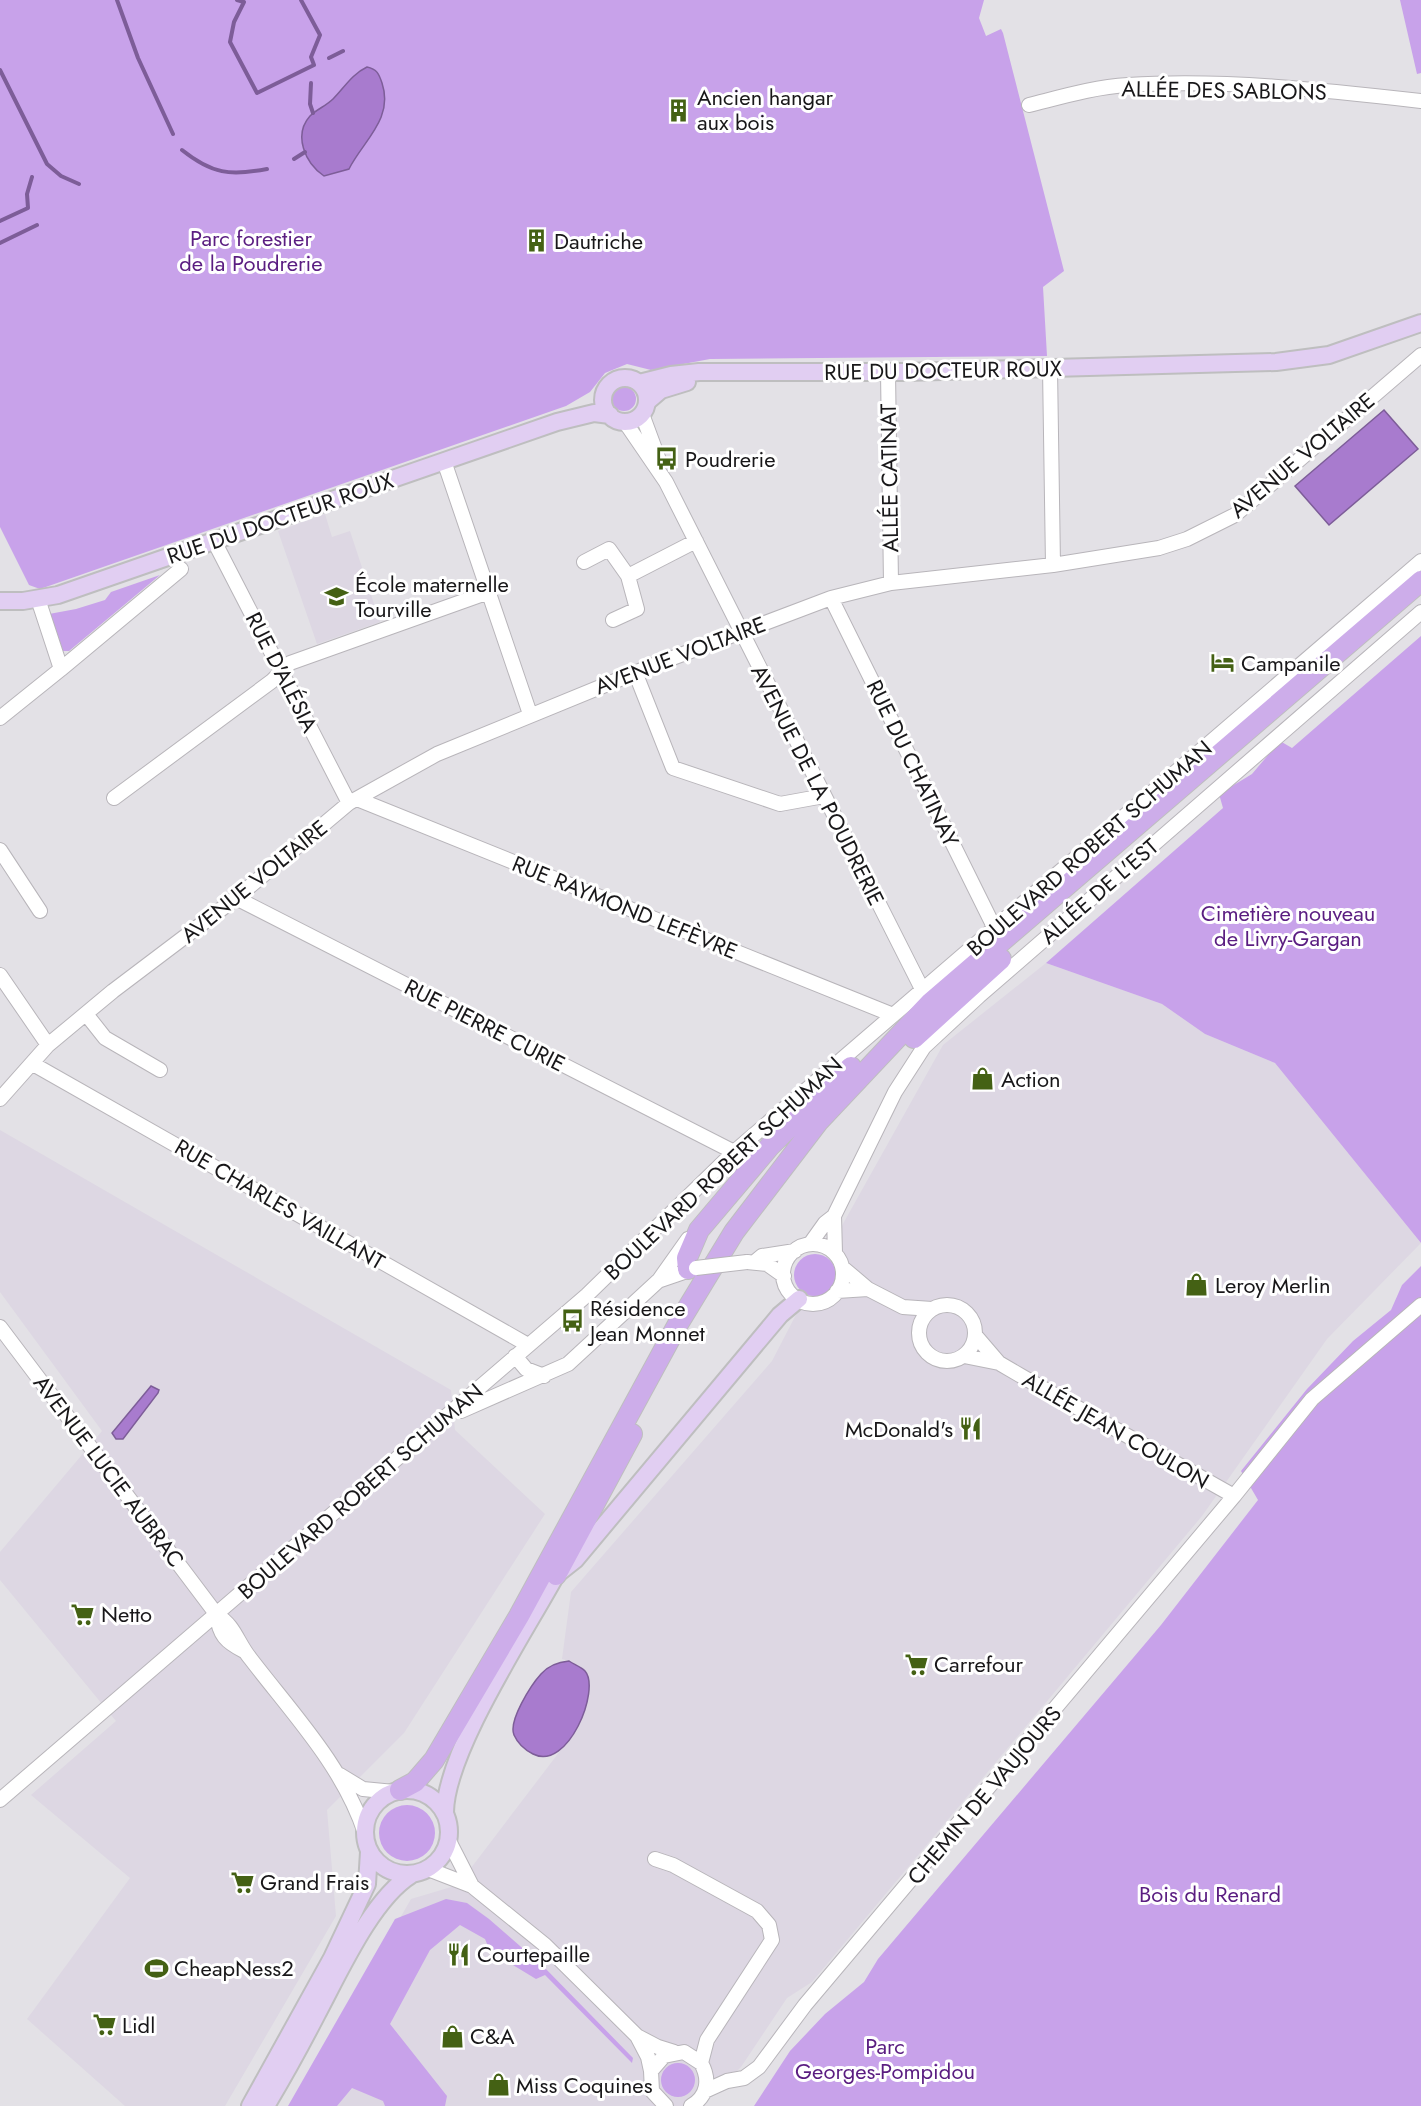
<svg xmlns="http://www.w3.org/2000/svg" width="1421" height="2106" viewBox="0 0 1421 2106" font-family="Jost,sans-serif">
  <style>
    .built { fill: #ddd7e3 }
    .green { fill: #c8a2ea }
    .water { fill: #a87bce; stroke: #7d5d98; stroke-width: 1.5 }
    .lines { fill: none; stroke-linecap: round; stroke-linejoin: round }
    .stream { stroke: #7d5d98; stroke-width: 4 }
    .minor-casing { stroke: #b8b5ba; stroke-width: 16 }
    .major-casing { stroke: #bebebf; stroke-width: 20 }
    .highway-casing { stroke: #bebebf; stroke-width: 22 }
    .minor { stroke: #fff; stroke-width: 14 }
    .major { stroke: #e1cef2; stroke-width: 16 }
    .highway { stroke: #cdadea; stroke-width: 20 }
    .minor-bridge-casing { stroke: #b8b5ba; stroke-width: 16; stroke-linecap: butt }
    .minor-bridge { stroke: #fff; stroke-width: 14 }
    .labels { text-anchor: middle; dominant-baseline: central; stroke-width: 6; stroke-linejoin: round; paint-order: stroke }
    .street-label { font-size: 22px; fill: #181719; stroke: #fff }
    .poi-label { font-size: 22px; fill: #181719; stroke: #fff; text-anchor: start }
    .park-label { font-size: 22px; fill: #5a1d81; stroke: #fff }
  </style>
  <rect width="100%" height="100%" fill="#e3e1e6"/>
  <path class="built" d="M325,514l7,23 18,-6 30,91 -63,22 -39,-113z
    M1046,963l116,41 43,30 70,29 146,180 -94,96 -125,177 -390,466 -25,16 -46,69 -39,39h-410l119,-207 47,-14 118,-155 -7,-69 -7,-2 9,-67 201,-231 72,-139 99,-177z
    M0,1130l451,260 4,40 90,84 -141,219 -77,77 9,106 -111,190h-100l-98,-87 103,-141 -99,-83 85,-74 -116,-141v-28l102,-121 -102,-139z"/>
  <path class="green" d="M0,0h984l-5,18 7,18 15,-7 2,4 61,238 -21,16 4,69 -337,3 -59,11 -24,-6 -22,9 -15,19 -24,14 -526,183 -11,-4 -29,-58z
    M1400,0h21v73l-4,1z
    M612 399a12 12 0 1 1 24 0a12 12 0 1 1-24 0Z
    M160,575l-91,76h-7l-13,-37 27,-5 29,-9 6,-8z
    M1421,636v607l-146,-180 -70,-29 -43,-30 -116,-41 177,-155 -4,-14 33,-20 28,-33 12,7z
    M794 1275a21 21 0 1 1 42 0a21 21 0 1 1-42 0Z
    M1421,1266v840h-667l36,-55 35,-37 39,-32 14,-23 283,-334 97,-125 -17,-29 66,-82 46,-48 38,-31 11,-25z
    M379 1833a28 28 0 1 1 56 0a28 28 0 1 1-56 0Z
    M446,1899l21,4 22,16 55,48 89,91 -1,5 -87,-88 -9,4 -46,-28 -5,-12 -25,-14 -30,25 -40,74 57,72 -2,10h-60l-2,-5 -31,-13 -15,18h-49l107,-187z
    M661 2080a17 17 0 1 1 34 0a17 17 0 1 1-34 0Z"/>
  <path class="water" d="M367,67c10,2 12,7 15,16 12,36 -19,58 -33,86l-25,7c-19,-13 -31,-41 -14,-60 7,-7 16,-10 23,-17 11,-11 19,-25 34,-32z
    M1384,410l34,39 -89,76 -34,-39z
    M151,1386l8,4 -1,3 -35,46h-7l-4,-6z
    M569,1661c4,3 12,6 16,10 16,18 -17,101 -52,83 -8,-4 -15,-10 -19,-19 -6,-14 17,-50 27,-61 7,-8 17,-12 28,-13z"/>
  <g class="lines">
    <path class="stream" d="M117,0l21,58 35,76
      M237,0l7,2 -10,20 -4,20 27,51 57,-28 -3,-8 9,-22 -19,-35
      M329,58l14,-7
      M0,70l47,94 14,12 18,8
      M311,83l-1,21 3,9
      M182,150c30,24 48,26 85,19
      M294,159l11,-7
      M0,221l28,-13 -1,-14 5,-17
      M0,243l37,-18"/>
    <defs>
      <path id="minor" d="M1029,105c32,-8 65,-18 99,-20 97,-6 196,5 293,16
        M1050,368l3,197
        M888,372l3,211
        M642,414l17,46
        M625,422l41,60 257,509
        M444,461l86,253
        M214,541l135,262
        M584,562l25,-13 19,27 9,33 -24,11
        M628,576l68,-35
        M831,598l164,331
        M61,669l120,-100
        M635,672l38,96 107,36 44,-8
        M0,718l61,-49 -23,-70
        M114,798l158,-117 18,-18 199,-71
        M357,799l536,216
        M0,850l40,61
        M236,898l498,254
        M0,975l48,70
        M86,1014l19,24 55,32
        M33,1064l495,281
        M0,1099l48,-54 65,-54 123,-93 113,-95 88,-49 217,-89 177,-67 60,-15 162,-18 106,-17 28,-9 48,-24 186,-160
        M810,1244l15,-21 9,-7
        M783 1274a30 30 0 1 1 60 0a30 30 0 1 1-60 0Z
        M835,1253l-1,-37 61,-124 29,-45 55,-51 442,-384
        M756,1261l6,-5 33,-5
        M747,1262l20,2 17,12
        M842,1267l26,22 35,18 29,2
        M659,1280l29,-41
        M837,1291l31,-2
        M919 1333a28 28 0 1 1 56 0a28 28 0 1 1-56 0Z
        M0,1327l217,288c18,11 20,27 33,43 42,55 93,108 115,175
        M975,1335l24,28 24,14 211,119
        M515,1356l11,13 18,7
        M964,1356l35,7
        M461,1411l107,-47 90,-83 38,-13
        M217,1615c2,20 9,27 27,36
        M340,1775l23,14 31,3
        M0,1800l587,-505 147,-143 687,-591
        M449,1841l23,45
        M655,1859l18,6 84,46 12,14 3,15 -65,100 -6,23
        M428,1869l44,17 73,59 92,91 21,11 16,5
        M637,2036l11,21 3,14
        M705,2091l22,-10 17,-3 15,-11 46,-62 429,-509 78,-97 109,-94
        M666,2106l-14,-15 -1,-20 13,-15 20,-4 17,11c9,16 7,33 -10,43"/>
      <path id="major" d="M603 400a22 22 0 1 1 44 0a22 22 0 1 1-44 0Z
        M639,383l32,-8 28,-3h206l371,-10 53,-7 92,-32
        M647,402l14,-12 26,-8
        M0,601h23l35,-6 499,-173 37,-9 16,2
        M365 1832a42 42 0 1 1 84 0a42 42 0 1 1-84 0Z
        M445,1812c1,-61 80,-180 111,-237l19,-15 205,-245 19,-16
        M250,2106l82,-148 35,-74 2,-32
        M266,2106c18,-30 35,-61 51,-92 22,-41 55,-115 94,-139"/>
      <path id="highway" d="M914,1038l87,-79
        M688,1269l-1,-11 12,-28 71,-84 81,-79
        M556,1575l76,-141
        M400,1790l15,-8 19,-22 85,-144 159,-292 56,-92 84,-110 112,-119 491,-422"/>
    </defs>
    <use href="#minor" class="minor-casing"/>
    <use href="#major" class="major-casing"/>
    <use href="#highway" class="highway-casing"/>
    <use href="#minor" class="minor"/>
    <use href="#major" class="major"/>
    <use href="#highway" class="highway"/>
    <defs>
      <path id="minor-bridge" d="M696,1268l51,-6"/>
    </defs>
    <use href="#minor-bridge" class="minor-bridge-casing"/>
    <use href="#minor-bridge" class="minor-bridge"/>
  </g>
  <defs>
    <symbol id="building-bare" viewBox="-9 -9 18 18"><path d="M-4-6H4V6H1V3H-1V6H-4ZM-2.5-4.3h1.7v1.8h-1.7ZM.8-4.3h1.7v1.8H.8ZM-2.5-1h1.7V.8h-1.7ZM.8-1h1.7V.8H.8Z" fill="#446114" stroke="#fff" stroke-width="2.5" paint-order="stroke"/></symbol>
    <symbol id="bus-bare" viewBox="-9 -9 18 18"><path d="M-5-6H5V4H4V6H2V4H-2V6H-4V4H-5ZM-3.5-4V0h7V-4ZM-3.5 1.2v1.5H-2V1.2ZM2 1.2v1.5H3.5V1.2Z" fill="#446114" stroke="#fff" stroke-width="2.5" paint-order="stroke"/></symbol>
    <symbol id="school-bare" viewBox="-9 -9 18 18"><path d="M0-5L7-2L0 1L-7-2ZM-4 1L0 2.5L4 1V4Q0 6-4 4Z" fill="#446114" stroke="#fff" stroke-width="2.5" paint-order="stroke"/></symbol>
    <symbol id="hotel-bare" viewBox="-9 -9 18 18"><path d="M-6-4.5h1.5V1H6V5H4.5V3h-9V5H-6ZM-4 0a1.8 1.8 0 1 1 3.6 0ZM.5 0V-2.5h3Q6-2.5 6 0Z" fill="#446114" stroke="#fff" stroke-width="2.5" paint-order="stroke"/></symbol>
    <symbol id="shop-bare" viewBox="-9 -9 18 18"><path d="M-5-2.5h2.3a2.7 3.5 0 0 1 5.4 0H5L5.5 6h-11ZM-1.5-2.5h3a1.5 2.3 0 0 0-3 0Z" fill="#446114" stroke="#fff" stroke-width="2.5" paint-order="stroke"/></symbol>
    <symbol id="restaurant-bare" viewBox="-9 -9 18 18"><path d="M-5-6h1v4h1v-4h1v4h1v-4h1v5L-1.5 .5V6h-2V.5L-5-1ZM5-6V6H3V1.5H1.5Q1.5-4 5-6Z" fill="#446114" stroke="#fff" stroke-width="2.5" paint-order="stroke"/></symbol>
    <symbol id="supermarket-bare" viewBox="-9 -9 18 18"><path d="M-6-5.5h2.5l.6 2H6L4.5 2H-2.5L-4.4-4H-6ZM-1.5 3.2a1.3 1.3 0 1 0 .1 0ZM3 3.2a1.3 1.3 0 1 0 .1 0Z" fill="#446114" stroke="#fff" stroke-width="2.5" paint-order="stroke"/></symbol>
    <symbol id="stadium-bare" viewBox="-9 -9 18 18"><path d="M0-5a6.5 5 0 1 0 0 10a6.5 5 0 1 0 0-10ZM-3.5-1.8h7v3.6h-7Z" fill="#446114" stroke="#fff" stroke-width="2.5" paint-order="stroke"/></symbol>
  </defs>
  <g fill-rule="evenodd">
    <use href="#building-bare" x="662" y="94" width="33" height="33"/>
    <use href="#building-bare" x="520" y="224" width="33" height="33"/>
    <use href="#bus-bare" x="650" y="442" width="33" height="33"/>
    <use href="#school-bare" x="320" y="580" width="33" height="33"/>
    <use href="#hotel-bare" x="1206" y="646" width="33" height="33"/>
    <use href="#shop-bare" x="966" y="1062" width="33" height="33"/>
    <use href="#shop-bare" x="1180" y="1268" width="33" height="33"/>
    <use href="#bus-bare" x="556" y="1304" width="33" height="33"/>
    <use href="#restaurant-bare" x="954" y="1412" width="33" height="33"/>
    <use href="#supermarket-bare" x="66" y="1598" width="33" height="33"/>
    <use href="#supermarket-bare" x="900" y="1648" width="33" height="33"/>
    <use href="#supermarket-bare" x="226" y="1866" width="33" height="33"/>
    <use href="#restaurant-bare" x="442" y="1938" width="33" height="33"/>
    <use href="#stadium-bare" x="140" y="1952" width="33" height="33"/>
    <use href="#supermarket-bare" x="88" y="2008" width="33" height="33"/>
    <use href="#shop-bare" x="436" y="2020" width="33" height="33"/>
    <use href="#shop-bare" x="482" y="2068" width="33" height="33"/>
  </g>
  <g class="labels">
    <g class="street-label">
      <text transform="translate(1224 90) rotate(1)">ALLÉE DES SABLONS</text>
      <text transform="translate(943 370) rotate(-1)">RUE DU DOCTEUR ROUX</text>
      <text transform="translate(1302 455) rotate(-40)">AVENUE VOLTAIRE</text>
      <text transform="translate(889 478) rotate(-91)">ALLÉE CATINAT</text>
      <text transform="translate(280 518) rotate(-19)">RUE DU DOCTEUR ROUX</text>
      <text transform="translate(680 655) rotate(-21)">AVENUE VOLTAIRE</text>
      <text transform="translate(282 672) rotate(63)">RUE D'ALÉSIA</text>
      <text transform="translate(913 763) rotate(64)">RUE DU CHATINAY</text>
      <text transform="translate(818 785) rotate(63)">AVENUE DE LA POUDRERIE</text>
      <text transform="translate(1089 848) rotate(-41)">BOULEVARD ROBERT SCHUMAN</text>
      <text transform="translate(254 881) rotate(-39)">AVENUE VOLTAIRE</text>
      <text transform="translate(1099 891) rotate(-41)">ALLÉE DE L'EST</text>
      <text transform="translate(625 907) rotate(22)">RUE RAYMOND LEFÈVRE</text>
      <text transform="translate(485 1025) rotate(27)">RUE PIERRE CURIE</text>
      <text transform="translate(723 1168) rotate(-43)">BOULEVARD ROBERT SCHUMAN</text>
      <text transform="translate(280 1204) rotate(30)">RUE CHARLES VAILLANT</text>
      <text transform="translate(1116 1430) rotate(30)">ALLÉE JEAN COULON</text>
      <text transform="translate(109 1471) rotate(53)">AVENUE LUCIE AUBRAC</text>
      <text transform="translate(360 1491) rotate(-41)">BOULEVARD ROBERT SCHUMAN</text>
      <text transform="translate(984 1795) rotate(-50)">CHEMIN DE VAUJOURS</text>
    </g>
    <g class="poi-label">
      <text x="697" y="97">Ancien hangar<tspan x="697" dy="25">aux bois</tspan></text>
      <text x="554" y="241">Dautriche</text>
      <text x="685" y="459">Poudrerie</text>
      <text x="355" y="584">École maternelle<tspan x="355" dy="25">Tourville</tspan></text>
      <text x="1241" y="663">Campanile</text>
      <text x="1001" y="1079">Action</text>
      <text x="1215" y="1285">Leroy Merlin</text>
      <text x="590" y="1308">Résidence<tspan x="590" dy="25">Jean Monnet</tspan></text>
      <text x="953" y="1429" text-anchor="end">McDonald's</text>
      <text x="101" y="1614">Netto</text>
      <text x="934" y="1664">Carrefour</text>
      <text x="260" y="1882">Grand Frais</text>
      <text x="477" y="1954">Courtepaille</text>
      <text x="174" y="1968">CheapNess2</text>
      <text x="122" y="2025">Lidl</text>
      <text x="470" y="2036">C&amp;A</text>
      <text x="516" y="2085">Miss Coquines</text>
    </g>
    <g class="park-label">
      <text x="251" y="238">Parc forestier<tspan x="251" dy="25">de la Poudrerie</tspan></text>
      <text x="1288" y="913">Cimetière nouveau<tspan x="1288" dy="25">de Livry-Gargan</tspan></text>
      <text x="1210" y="1894">Bois du Renard</text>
      <text x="885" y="2046">Parc<tspan x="885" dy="25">Georges-Pompidou</tspan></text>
    </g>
  </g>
</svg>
